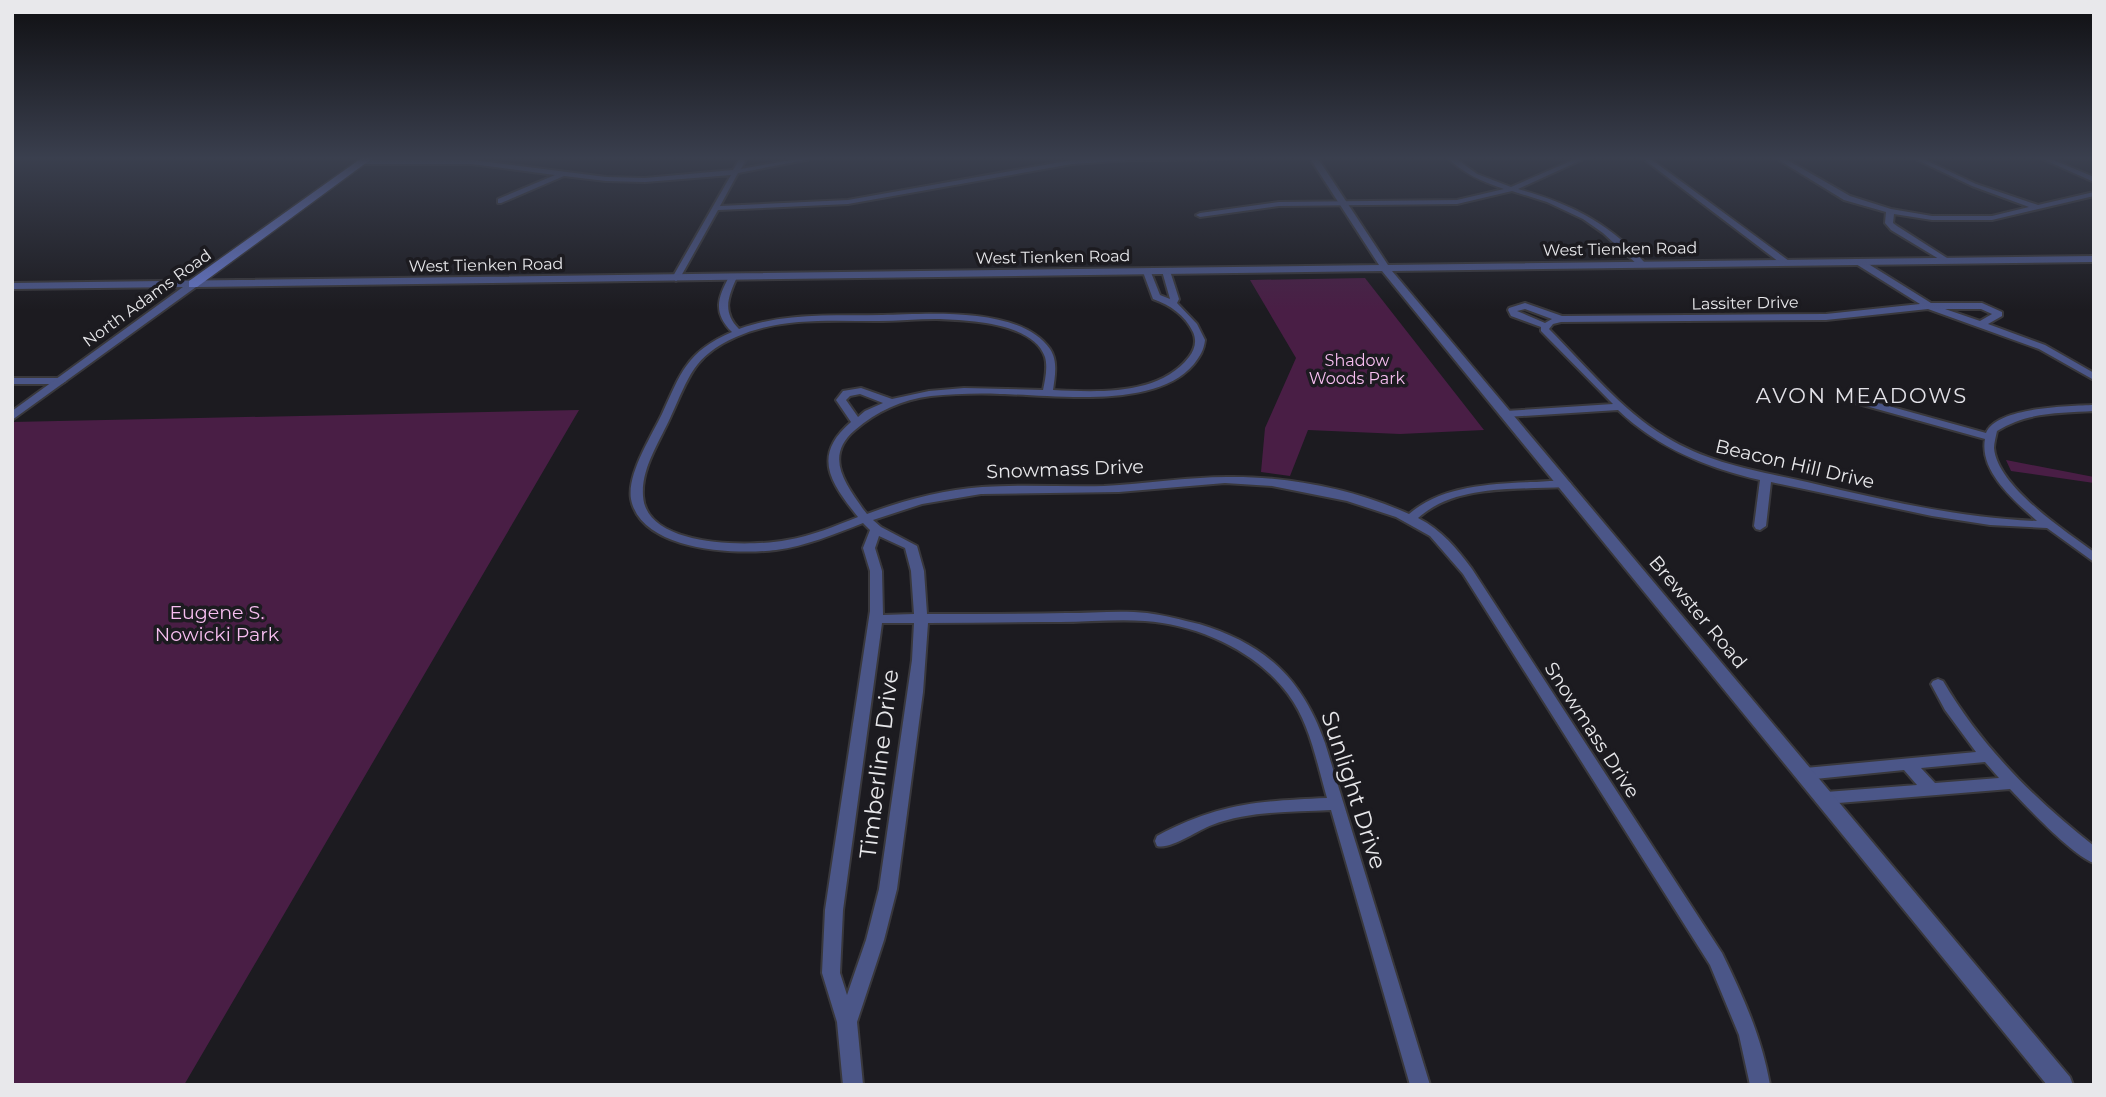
<svg xmlns="http://www.w3.org/2000/svg" width="2106" height="1097" viewBox="0 0 2106 1097" font-family="Montserrat,sans-serif">
  <style>
    .green { fill: #491e45 }
    .lines { fill: none; stroke-linecap: round; stroke-linejoin: round }
    .minor-casing { stroke: #39383c; stroke-width: 4 }
    .tertiary-casing { stroke: #39383c; stroke-width: 4 }
    .secondary-casing { stroke: #39383c; stroke-width: 3 }
    .minor { fill: #4b5688; fill-rule: evenodd }
    .tertiary { fill: #4b5688; fill-rule: evenodd }
    .secondary { fill: #6576c6; fill-rule: evenodd }
    .labels { text-anchor: middle; dominant-baseline: central; stroke-width: 7; stroke-linejoin: round; paint-order: stroke }
    .far-street-label { font-size: 16px; fill: #e8e8eb; stroke: #1c1b20 }
    .far-park-label { font-size: 16px; fill: #f7bef0; stroke: #1c1b20 }
    .street-label { font-size: 19px; fill: #e8e8eb; stroke: #1c1b20 }
    .park-label { font-size: 19px; fill: #f7bef0; stroke: #1c1b20 }
    .neighbourhood-label { font-size: 21px; letter-spacing: 2px; fill: #e3e2e8; stroke: #1c1b20 }
    .near-street-label { font-size: 23px; fill: #e8e8eb; stroke: #1c1b20 }
  </style>
  <rect width="100%" height="100%" fill="#1c1b20"/>
  <path class="green" d="M1365,278l119,152 -84,4 -92,-4 -18,46 -29,-4 4,-44 31,-70 -46,-78z
    M579,410l-395,675h-172v-663z
    M2006,460l88,17v6l-83,-12z"/>
  <g class="lines">
    <defs>
      <path id="minor" d="M741,157h6l-6,12 66,-12h14l-83,16 -18,33 128,-6 224,-40 45,-3h113l-3,2 -97,1 -58,4 -224,40 -130,6 -38,68 -4,3 -4,-3 59,-103 -86,7 -39,-1 -42,-5 -63,27h-3v-4l57,-24 -83,-11h-110l-3,-2 3,-2h110l134,17 39,1 88,-8z
        M1447,157h7l23,17 34,13 69,-30h8l-70,32c53,15 90,33 128,75l-7,2 -36,-33 -20,-14 -36,-17 -35,-11 -55,13 -178,2 -79,11 -4,-2 4,-2 79,-11 178,-2 47,-11c-21,-7 -42,-16 -57,-32z
        M1641,157h7l141,104v4h-6z
        M1774,157h8l68,39 41,13 41,7h60l37,-9 -57,-21 -61,-29h8l57,27 62,21 56,-13v4l-102,24h-60l-38,-6 -1,9 4,3 50,32v4h-3l-53,-32 -6,-7 1,-11 -42,-12z
        M2038,157h8l48,20v5z
        M1856,260h6l69,43h51l20,9v4l-14,8 57,21 49,28v7l-55,-31 -111,-40 -102,11 -265,2 -8,2 -4,5c37,37 72,81 117,108 44,27 92,34 141,45 76,18 152,36 230,39 -21,-19 -58,-49 -52,-82l-137,-38v-4h8l130,36c10,-26 84,-27 108,-28v6c-34,2 -67,1 -97,20 -1,5 -3,12 -3,17 3,38 71,83 100,104v10l-47,-34 -57,-3 -58,-9 -161,-34 -5,44 -6,4 -4,-1 -2,-3 6,-46c-53,-12 -102,-32 -142,-70l-112,7 -5,-3 5,-3 107,-7 -72,-73v-4l-30,-11 -3,-6 1,-2 16,-5 37,13 264,-2 94,-10 -64,-40zM1525,309l27,10 -7,4 -28,-12zM1945,309h36l11,5 -12,7z
        M1163,269l7,2 9,28 -2,4 20,21 8,16c-1,10 -5,16 -11,24 -38,46 -141,31 -194,30 -23,-1 -47,0 -69,2 -30,4 -54,15 -76,34 -31,26 -10,53 8,79l4,5c37,-14 76,-24 115,-27 40,-3 81,0 122,-1 41,-2 82,-9 123,-9 60,-1 127,12 182,37 32,-28 80,-30 121,-32 13,0 27,-3 39,0l2,2 -2,2 -4,1c-48,3 -109,-3 -147,31 24,12 39,31 54,51l250,384c21,43 40,85 48,132h-20l-11,-50 -29,-70 -247,-391 -33,-38 -34,-19 -49,-16 -75,-15 -47,-3 -106,9 -138,2 -59,10 -49,16 8,7 36,19 7,25 3,43c47,0 93,0 139,-1 27,0 55,-3 81,0 17,2 35,7 52,11 66,20 103,54 126,119l105,342h-20l-79,-275c-40,2 -82,1 -119,15 -14,5 -42,25 -55,21l-2,-5 2,-5c62,-33 102,-35 170,-38 -10,-34 -17,-75 -39,-104 -32,-43 -89,-69 -143,-73 -28,-2 -57,1 -85,1 -44,0 -88,1 -132,1l-5,69 -26,197 -13,51 -27,82 6,63h-20l-6,-63 -15,-49 3,-63 45,-299v-40l-7,-23 7,-18 -7,-7c-28,11 -57,23 -87,27 -41,5 -135,1 -145,-51 -4,-25 20,-62 31,-85 19,-41 24,-62 70,-82 -20,-20 -14,-35 -2,-57l7,2c-9,20 -15,35 2,52 47,-17 95,-13 143,-14 46,-1 138,-9 168,34 8,12 5,27 3,41 44,2 106,6 136,-33 6,-8 8,-16 4,-25 -8,-17 -23,-27 -40,-33l-10,-27 7,-2 10,25 10,4 -8,-28zM936,319c30,1 97,3 109,38 3,11 0,23 -2,33l-79,-2 -35,3 -37,8 -31,-11 -18,3 -7,9 15,22c-40,34 -20,61 7,95 -23,9 -46,19 -71,23 -36,7 -141,8 -144,-44 -2,-28 17,-55 28,-80 18,-39 22,-60 65,-79 44,-20 94,-16 142,-16 19,0 39,-2 58,-2zM860,394l23,9 -18,8 -7,6 -12,-17 4,-4zM879,536l26,12 6,23 3,43 -31,1 -1,-44 -7,-23zM882,623h32l-2,37 -33,229 -13,51 -19,55 -7,-22 3,-63z
        M12,378h49l5,3 -5,3h-49z
        M1938,679l5,2c38,65 91,118 151,165v17c-21,-7 -67,-56 -84,-74l-184,15 -6,-2 -2,-4 2,-4 6,-2 91,-7 -13,-15 -99,10 -5,-2 -3,-4 3,-4 5,-2 171,-16 -31,-42 -14,-26 2,-3zM1985,762l14,16 -64,5 -14,-15z"/>
      <path id="tertiary" d="M1309,157h8l71,108 706,-9v6l-702,9 678,806 3,8h-26l-665,-814 -1186,16 -184,133v-9l171,-124 -171,2v-6l1367,-18z"/>
      <path id="secondary" d="M363,157h11l-177,130h-8v-6z"/>
    </defs>
    <use href="#minor" class="minor-casing"/>
    <use href="#tertiary" class="tertiary-casing"/>
    <use href="#secondary" class="secondary-casing"/>
    <use href="#minor" class="minor"/>
    <use href="#tertiary" class="tertiary"/>
    <use href="#secondary" class="secondary"/>
  </g>
  <linearGradient id="sky" x2="0" y2="1"><stop stop-color="#0f0f12"/><stop offset="0.51" stop-color="#3a3f4e"/><stop offset="1" stop-color="#3a3f4e" stop-opacity="0"/></linearGradient>
  <rect width="2106" height="310" fill="url(#sky)"/>
  <g class="labels">
    <g class="far-street-label">
      <text transform="translate(1620 249) rotate(-1)">West Tienken Road</text>
      <text transform="translate(1053 257) rotate(-1)">West Tienken Road</text>
      <text transform="translate(486 265) rotate(-1)">West Tienken Road</text>
      <text transform="translate(147 298) rotate(-36)">North Adams Road</text>
      <text transform="translate(1745 303) rotate(-1)">Lassiter Drive</text>
    </g>
    <g class="far-park-label">
      <text x="1357" y="360">Shadow<tspan x="1357" dy="18">Woods Park</tspan></text>
    </g>
    <g class="street-label">
      <text transform="translate(1795 464) rotate(13)">Beacon Hill Drive</text>
      <text transform="translate(1065 469) rotate(-2)">Snowmass Drive</text>
      <text transform="translate(1698 612) rotate(50)">Brewster Road</text>
      <text transform="translate(1592 730) rotate(57)">Snowmass Drive</text>
    </g>
    <g class="park-label">
      <text x="217" y="612">Eugene S.<tspan x="217" dy="22">Nowicki Park</tspan></text>
    </g>
    <g class="neighbourhood-label">
      <text x="1862" y="395">AVON MEADOWS</text>
    </g>
    <g class="near-street-label">
      <text transform="translate(879 764) rotate(-83)">Timberline Drive</text>
      <text transform="translate(1354 790) rotate(72)">Sunlight Drive</text>
    </g>
  </g>
  <rect width="2106" height="1097" fill="none" stroke="#e8e8eb" stroke-width="28"/>
</svg>
